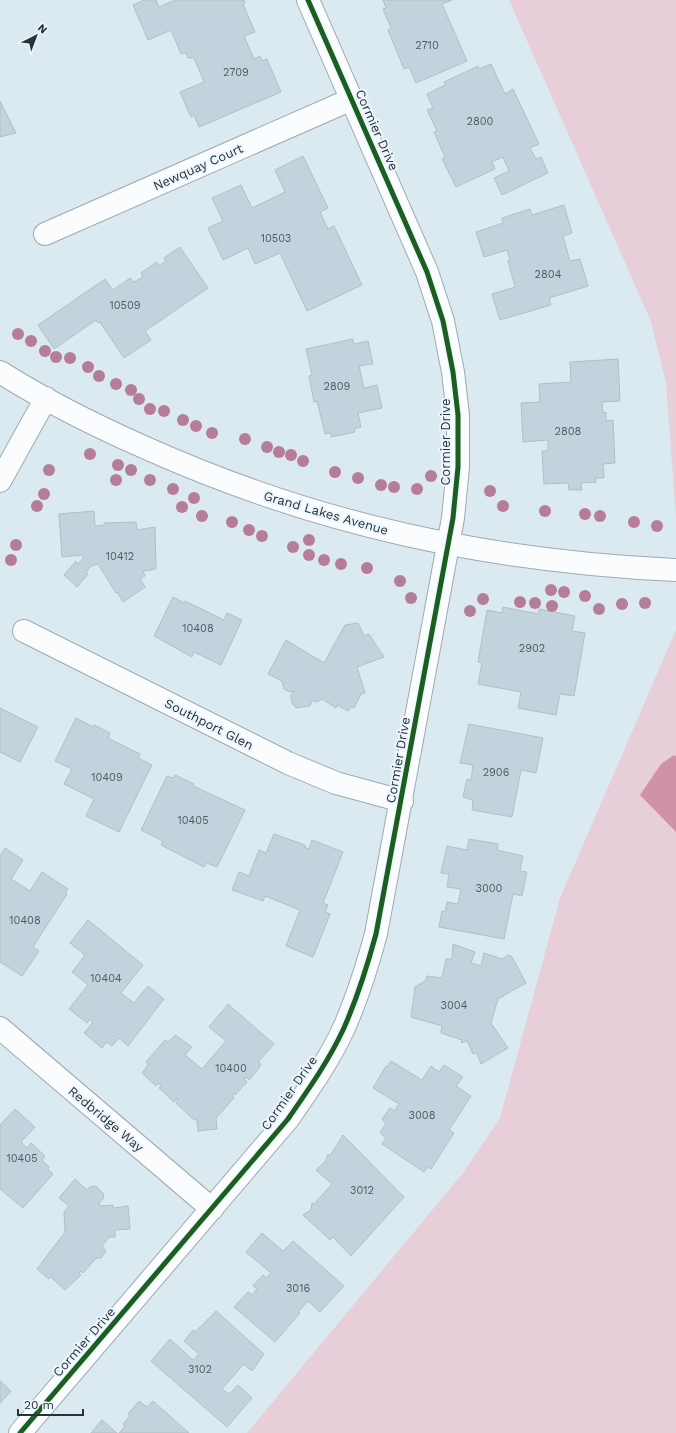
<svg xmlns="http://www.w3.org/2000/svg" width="676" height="1433" viewBox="0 0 676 1433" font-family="'Work Sans',sans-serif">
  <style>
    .green { fill: #e8ced9 }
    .water { fill: #d092a8 }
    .building { fill: #c2d3dd; stroke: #b3bfc5 }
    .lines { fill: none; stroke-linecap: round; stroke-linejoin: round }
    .minor-casing { stroke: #9faab0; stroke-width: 24 }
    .minor { stroke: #fafcfd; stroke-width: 22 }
    .cycleway-casing { stroke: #ecf6fc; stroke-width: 8 }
    .cycleway { stroke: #1b5e20; stroke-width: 5 }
    .tree { fill: #b67d98 }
    .labels { text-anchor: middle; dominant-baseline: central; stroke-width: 4; stroke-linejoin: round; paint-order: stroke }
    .number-label { font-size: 11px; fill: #505c63 }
    .street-label { font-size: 13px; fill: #283238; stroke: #ecf6fc }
  </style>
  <rect width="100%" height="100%" fill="#dbe9f1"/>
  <path class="green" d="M509,0h167v518l-10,-136 -16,-63z
    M676,630v803h-429l216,-260 37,-55 60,-220z"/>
  <path class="water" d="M674,755l2,1v76l-36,-37 21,-31z"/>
  <path class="building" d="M144,0h12l3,7 16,-7h69l1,3 -2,1 12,28 -11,4 10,23 6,-3 2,5 5,-2 14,33 -82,35 -5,-12 -3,2 -11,-25 24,-10 -10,-24h-6l-2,-5 -5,1 -10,-24 -23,10 -15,-35z
    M383,0h69l-10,4 25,57 -51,22 -7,-16 -5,2 -16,-39 3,-2 -8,-19 3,-1z
    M491,64l14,30 8,-5 26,55 -9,4 6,11 5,-2 7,16 -46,22 -8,-17 15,-7 -6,-14 -11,5 3,7 -39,18 -14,-28 3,-2 -11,-25 3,-1 -10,-21 6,-2 -6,-14 18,-9 -1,-3 34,-16 1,3z
    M0,101l16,32 -16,4z
    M303,156l25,52 -8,4 8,17 6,-3 28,59 -55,26 -27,-58 -25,11 -7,-16 -25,12 -15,-32 15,-7 -11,-23 29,-13 11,23 33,-16 -10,-22z
    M564,205l8,28 -9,3 7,25 10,-2 8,27 -39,12 2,7 -51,15 -8,-26 23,-7 -7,-26 2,-1 -3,-10 -23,7 -8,-25 27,-9 -1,-5 28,-9 2,6z
    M180,247l28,41 -63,43 6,9 -27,18 -24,-36 -2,1 -2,-3 -42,29 -16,-24 67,-46 8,11 17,-12 4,4 9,-5 -2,-4 16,-11 2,4 7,-5 -2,-3z
    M353,339l1,5 14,-3 5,23 -14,2 5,22 13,-3 5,23 -24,5 3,14 -7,2 1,3 -24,5v-4l-6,1 -8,-33 -3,1 -5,-26 3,-1 -6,-26z
    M618,359l2,42 -18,1 1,11 3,-1v9l7,-1 2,43 -12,1 1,14h-9l1,4 -15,1 1,7h-13l-1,-7 -24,1 -2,-33h6v-11l-25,2 -2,-39 19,-1 -1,-18 32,-2 -1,-20z
    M94,511l1,15 10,-1 -1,-2 32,-1 1,8 18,-3 1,42 -13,2 2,5 -5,3 5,8 -22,15 -6,-10 -1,1 -18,-29 -7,2 -5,6 2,2 -11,13 -13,-12 12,-14 2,3 6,-7 -2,-2 -20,2 -3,-43z
    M173,597l11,6 1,-2 39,19 3,-7 15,7 -21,45 -27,-13 -2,5 -38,-21z
    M503,607l36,7v-5l36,7 -3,15 13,2 -11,63 -14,-2 -4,21 -38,-7 3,-16 -43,-8 4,-21 -4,-1 9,-52 15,3z
    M358,623l6,13 5,-2 15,23 -27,10 8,26 -4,1 -7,14 -3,-1 -3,4 -11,-6 -1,3 -14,-9 -5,3 -5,-1 -2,5 -14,2 -4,-5 -1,-8 3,-4 -4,1 -6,-3 -2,-8 -14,-7 18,-34 38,23 21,-38z
    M0,708l38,19 -18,35 -20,-10z
    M76,718l17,9 1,-2 16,8 -2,5 32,16 -2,4 14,7 -33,67 -33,-16 8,-17 -30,-15 8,-15 -17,-8z
    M469,724l74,14 -7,35 -15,-3 -9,47 -40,-7 1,-10 -10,-3 4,-18 4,1 2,-15 -13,-2z
    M175,775l19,9 -1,2 52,24 -28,57 -10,-4 -3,4 -43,-22 2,-4 -22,-11 26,-54 6,2z
    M274,834l31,11 -1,2 5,2 3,-9 31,12 -20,51 5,2 -3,7 5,2 -17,43 -27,-11 14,-36 -35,-14 -2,5 -31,-11 7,-18 10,4 10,-26 7,3z
    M469,839l29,5 -1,6 26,6 -3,15 7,1 -5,24 -9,-2 -9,45 -65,-12 3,-16 3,1 2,-10 11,2 3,-15 -14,-2 2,-13 -8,-1 6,-27 20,4z
    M5,848l18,12 -12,19 19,12 12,-19 26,17 -3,4 2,1 -34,53 6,4 -17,25 -22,-14v-106z
    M88,920l55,45 -22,28 13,10 14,-17 16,13 -36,47 -9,-8 -7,8 -5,-4 -5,6 -18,-15 9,-11 -3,-2 -3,3 -18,-14 19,-24 -16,-13 13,-17 -15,-12z
    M453,944l22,8 -4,11 10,3 3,-13 18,6 7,-4 3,2 14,26 -28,16 -7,24 17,25 -27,16 -4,-11 -4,1 -6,-13 -6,2 1,-3 -21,-7 1,-7 -31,-9 4,-30 10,-6 2,-5 15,2 4,-19h6z
    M228,1004l46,40 -16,18 3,2 -2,3h1l-11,13 -3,-3 -2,2 3,3 -12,13 -2,-2 -1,2 2,3 -18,20 1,11 -19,2 -1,-11 -4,-1 -17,-16 2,-3 -1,-2 -3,4 -15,-14 2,-2 -2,-3 -3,3 -14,-13 6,-8 -2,-3 19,-22 3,2 7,-7 17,12 -7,8 17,14 24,-28 -17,-14z
    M391,1061l31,19 9,-14 8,6 5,-7 19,12 -7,9 15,10 -22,34 5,3 -23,36 -3,-2 -4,5 -42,-28 4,-6 -6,-5 6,-10 -4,-4 8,-11 4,3 5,-7 -26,-16 13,-22 1,1z
    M15,1109l20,18 -14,15 6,6 4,-5 14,13 -3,4 7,7 -1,2 5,5 -30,34 -23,-19v-64z
    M343,1135l61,62 -53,59 -18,-19 -3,3 -27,-25 8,-5 1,-7 2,1 18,-20 -16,-14 9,-8 3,-8 2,2z
    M75,1179l12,11 3,-3 6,-1 7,7 1,5 -5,5 1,3 13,-1v3l15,-2 2,23 -15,1v7h-6l-7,9 4,5 -5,7h-5l-13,15 -2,-2 -2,2 2,2 -16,15 -14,-13 -2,2 -12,-10 28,-37 -1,-20 5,-6 -10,-8z
    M262,1233l21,18 10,-10 51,45 -24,26 -12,-11 -10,11 2,1 -25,29 -41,-35 14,-15 4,3 5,-6 -4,-3 10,-11 3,3 5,-5 -25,-21z
    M216,1311l48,43 -11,16h-3l-6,-6 -22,25 7,5 9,-9 14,13 -25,29 -76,-66 19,-22 23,21 6,-6 -15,-13 9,-11 2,2z
    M0,1381l11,10 -11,12z
    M139,1401l8,6 6,-6 36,32h-70l6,-7 -2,-2 7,-8 -2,-2z
    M102,1420l15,13h-26z"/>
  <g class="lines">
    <defs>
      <path id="minor" d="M45,234l307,-135
        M0,372c46,29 96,54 146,76 172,77 341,113 530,122
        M0,481l46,-83
        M24,631l264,132 48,20 66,18
        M0,1028l212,181
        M20,1433l268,-314c20,-29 40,-57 55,-89 14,-31 24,-63 33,-96l77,-416 5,-51v-52l-5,-43 -10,-51 -16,-49 -119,-272"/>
    </defs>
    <use href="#minor" class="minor-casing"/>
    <use href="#minor" class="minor"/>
    <defs>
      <path id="cycleway" d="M20,1433l268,-314c20,-29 40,-57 55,-89 14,-31 24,-63 33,-96l77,-416 5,-51v-52l-5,-43 -10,-51 -16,-49 -119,-272"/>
    </defs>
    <use href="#cycleway" class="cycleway-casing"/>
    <use href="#cycleway" class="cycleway"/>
  </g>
  <g class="tree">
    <circle cx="18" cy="334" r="6"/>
    <circle cx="31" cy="341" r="6"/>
    <circle cx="45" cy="351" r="6"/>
    <circle cx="56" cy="357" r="6"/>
    <circle cx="70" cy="358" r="6"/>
    <circle cx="88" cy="367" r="6"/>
    <circle cx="99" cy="376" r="6"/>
    <circle cx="116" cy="384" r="6"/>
    <circle cx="131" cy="390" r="6"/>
    <circle cx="139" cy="399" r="6"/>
    <circle cx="150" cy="409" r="6"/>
    <circle cx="164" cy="411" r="6"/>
    <circle cx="183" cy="420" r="6"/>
    <circle cx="196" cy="426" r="6"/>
    <circle cx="212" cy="433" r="6"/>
    <circle cx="245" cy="439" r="6"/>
    <circle cx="267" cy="447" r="6"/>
    <circle cx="279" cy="452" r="6"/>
    <circle cx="90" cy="454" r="6"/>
    <circle cx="291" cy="455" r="6"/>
    <circle cx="303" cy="461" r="6"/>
    <circle cx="118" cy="465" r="6"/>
    <circle cx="49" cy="470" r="6"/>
    <circle cx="131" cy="470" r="6"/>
    <circle cx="335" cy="472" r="6"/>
    <circle cx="431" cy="476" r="6"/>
    <circle cx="358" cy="478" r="6"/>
    <circle cx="116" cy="480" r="6"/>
    <circle cx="150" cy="480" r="6"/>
    <circle cx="381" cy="485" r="6"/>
    <circle cx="394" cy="487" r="6"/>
    <circle cx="173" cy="489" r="6"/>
    <circle cx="417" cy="489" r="6"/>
    <circle cx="490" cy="491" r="6"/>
    <circle cx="44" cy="494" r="6"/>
    <circle cx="194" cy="498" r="6"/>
    <circle cx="37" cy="506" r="6"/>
    <circle cx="503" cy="506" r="6"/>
    <circle cx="182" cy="507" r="6"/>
    <circle cx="545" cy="511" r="6"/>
    <circle cx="585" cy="514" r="6"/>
    <circle cx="202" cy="516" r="6"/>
    <circle cx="600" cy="516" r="6"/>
    <circle cx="232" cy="522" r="6"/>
    <circle cx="634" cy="522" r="6"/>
    <circle cx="657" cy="526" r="6"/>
    <circle cx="249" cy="530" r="6"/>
    <circle cx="262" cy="536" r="6"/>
    <circle cx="309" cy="540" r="6"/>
    <circle cx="16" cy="545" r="6"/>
    <circle cx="293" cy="547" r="6"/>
    <circle cx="309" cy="555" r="6"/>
    <circle cx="11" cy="560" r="6"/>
    <circle cx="324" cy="560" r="6"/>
    <circle cx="341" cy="564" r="6"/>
    <circle cx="367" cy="568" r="6"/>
    <circle cx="400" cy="581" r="6"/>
    <circle cx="551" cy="590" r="6"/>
    <circle cx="564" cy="592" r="6"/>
    <circle cx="585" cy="596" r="6"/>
    <circle cx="411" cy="598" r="6"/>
    <circle cx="483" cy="599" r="6"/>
    <circle cx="520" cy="602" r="6"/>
    <circle cx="535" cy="603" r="6"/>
    <circle cx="645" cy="603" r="6"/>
    <circle cx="622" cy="604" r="6"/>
    <circle cx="552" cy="606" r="6"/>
    <circle cx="599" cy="609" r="6"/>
    <circle cx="470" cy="611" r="6"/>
  </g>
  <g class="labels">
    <g class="number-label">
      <text x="427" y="45">2710</text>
      <text x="236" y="72">2709</text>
      <text x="480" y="121">2800</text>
      <text x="276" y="238">10503</text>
      <text x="548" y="274">2804</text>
      <text x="125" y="305">10509</text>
      <text x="337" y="386">2809</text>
      <text x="568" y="431">2808</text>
      <text x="120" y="556">10412</text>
      <text x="198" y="628">10408</text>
      <text x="532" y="648">2902</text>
      <text x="496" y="772">2906</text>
      <text x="107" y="777">10409</text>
      <text x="193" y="820">10405</text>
      <text x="489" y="888">3000</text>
      <text x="25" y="920">10408</text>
      <text x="106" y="978">10404</text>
      <text x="454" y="1005">3004</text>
      <text x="231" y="1068">10400</text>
      <text x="422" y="1115">3008</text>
      <text x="22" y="1158">10405</text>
      <text x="362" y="1190">3012</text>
      <text x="298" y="1288">3016</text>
      <text x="200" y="1369">3102</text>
    </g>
    <g class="street-label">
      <text transform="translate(377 130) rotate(66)">Cormier Drive</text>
      <text transform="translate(198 167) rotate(-24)">Newquay Court</text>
      <text transform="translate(445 442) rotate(-90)">Cormier Drive</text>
      <text transform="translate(326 513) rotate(16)">Grand Lakes Avenue</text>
      <text transform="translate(209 724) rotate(27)">Southport Glen</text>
      <text transform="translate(398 760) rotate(-80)">Cormier Drive</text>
      <text transform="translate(289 1093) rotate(-55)">Cormier Drive</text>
      <text transform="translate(106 1119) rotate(40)">Redbridge Way</text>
      <text transform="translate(84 1342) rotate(-49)">Cormier Drive</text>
    </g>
  </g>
  <g transform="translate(36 36) rotate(42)" stroke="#ecf6fc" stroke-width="3" paint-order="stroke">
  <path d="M0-3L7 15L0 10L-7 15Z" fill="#283238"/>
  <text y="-6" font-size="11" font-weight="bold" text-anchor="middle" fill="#283238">N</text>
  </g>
  <path d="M18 1409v6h65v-6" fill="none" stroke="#283238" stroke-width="2"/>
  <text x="24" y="1409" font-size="12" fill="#283238" stroke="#ecf6fc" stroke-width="3" paint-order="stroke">20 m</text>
</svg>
